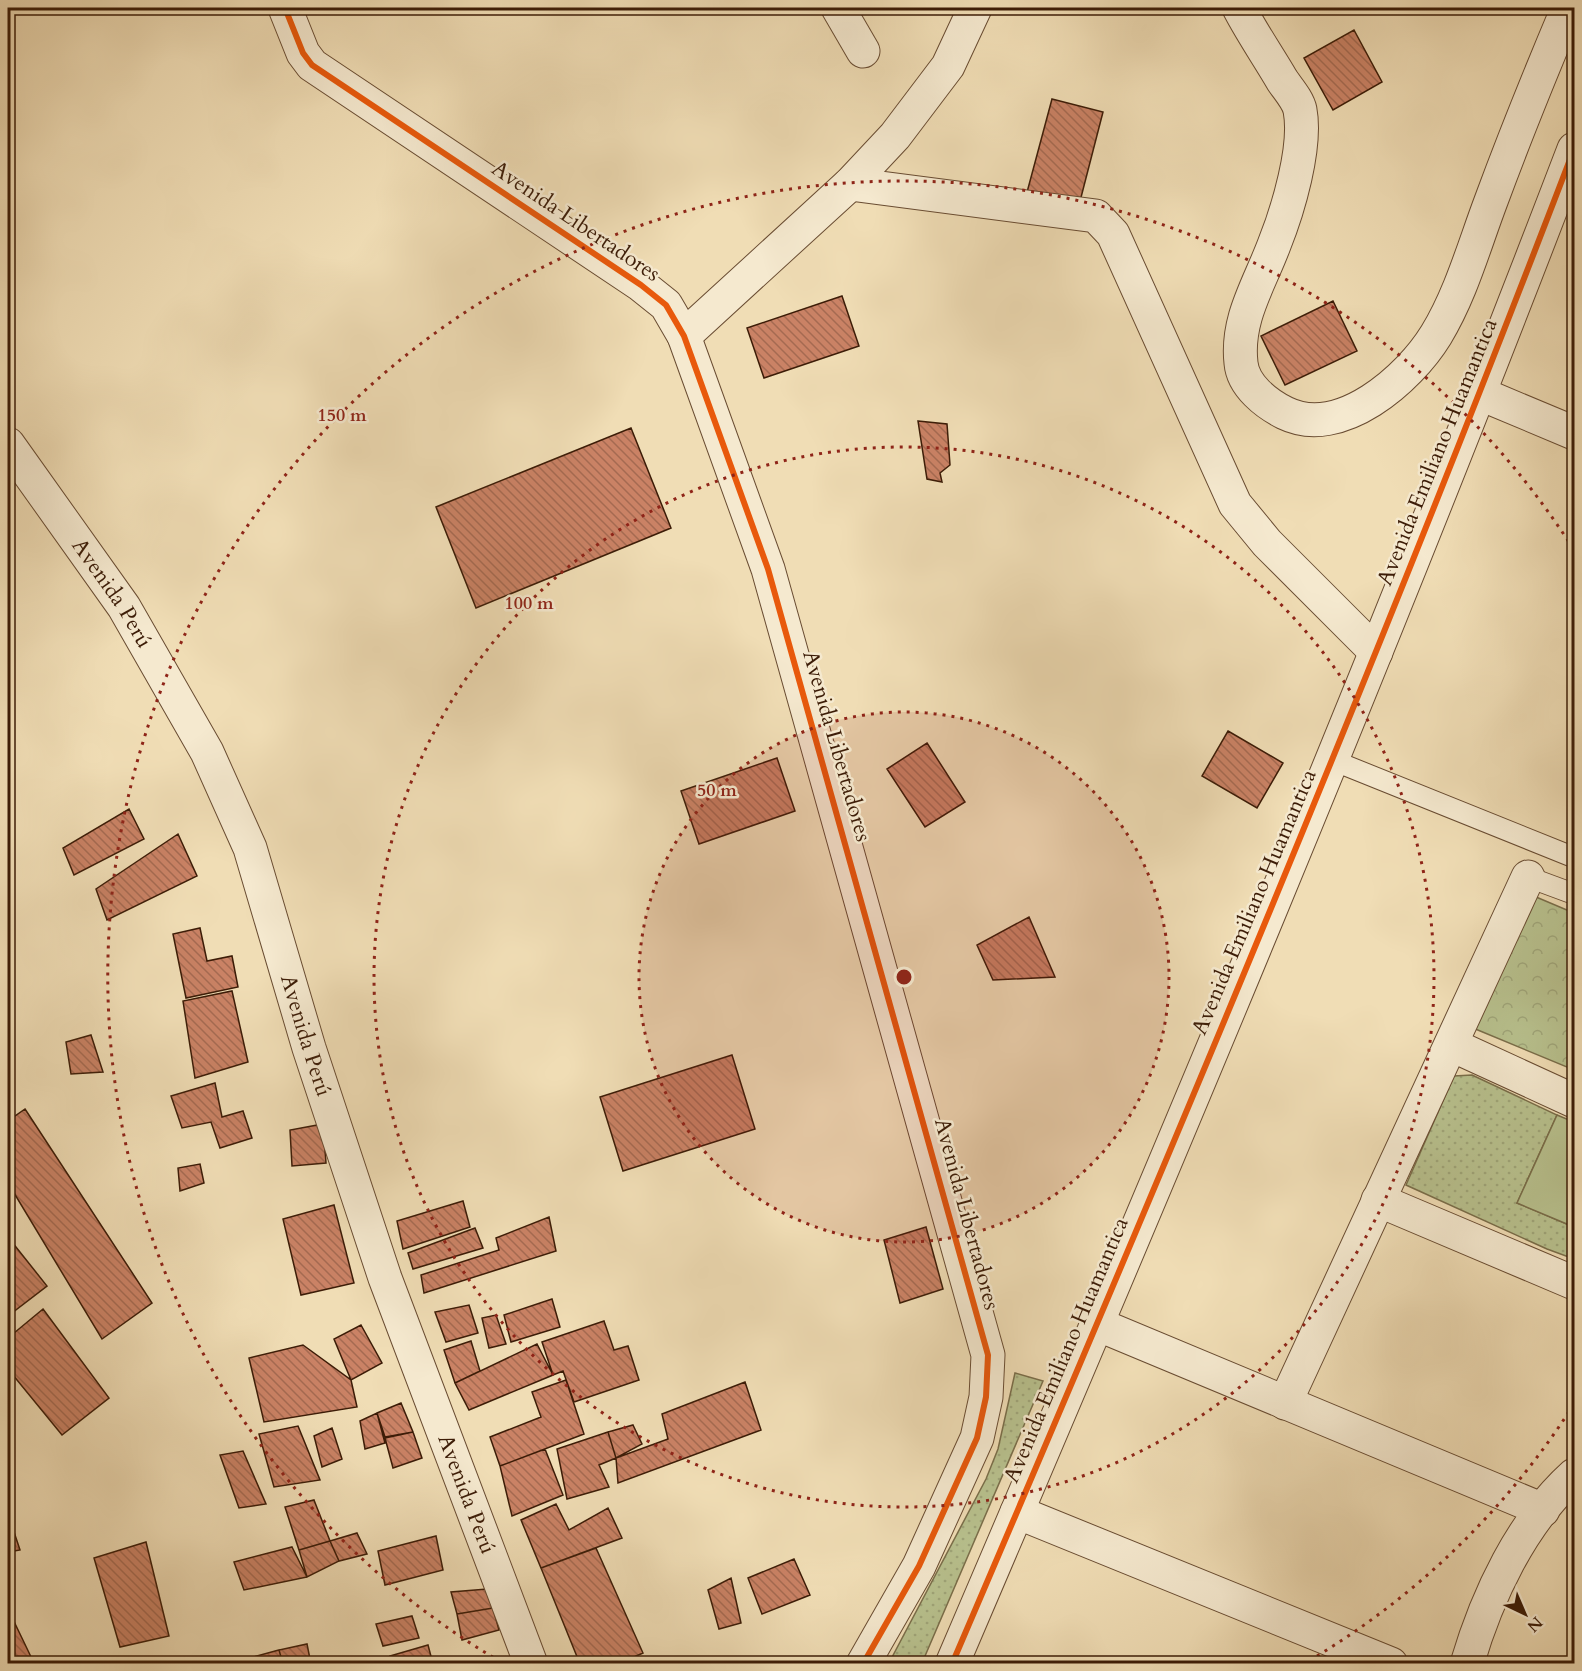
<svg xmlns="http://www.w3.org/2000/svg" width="1582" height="1671" viewBox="0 0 1582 1671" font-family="Cardo,serif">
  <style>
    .grass { fill: url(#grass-dots); stroke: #7a6e4a; stroke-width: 1.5 }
    .forest { fill: url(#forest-crowns); stroke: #7a6e4a; stroke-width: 1.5 }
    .pitch { fill: #b8c18e; stroke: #7a6e4a; stroke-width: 1.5 }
    .building { fill: url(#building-back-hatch); stroke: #3c1c07; stroke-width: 1.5 }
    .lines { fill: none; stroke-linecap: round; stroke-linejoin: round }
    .service-casing { stroke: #694c32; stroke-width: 22 }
    .minor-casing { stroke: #694c32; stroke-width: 35 }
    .tertiary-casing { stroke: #694c32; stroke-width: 35 }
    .service { stroke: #f5e9cf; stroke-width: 20 }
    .minor { stroke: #f5e9cf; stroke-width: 33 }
    .tertiary { stroke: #f5e9cf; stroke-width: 33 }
    .cycleway-casing { stroke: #f5e9cf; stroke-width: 10 }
    .cycleway { stroke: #e8590c; stroke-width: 6 }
    .ring { fill: none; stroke: #8f2418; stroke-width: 3; stroke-dasharray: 3 6 }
    .labels { text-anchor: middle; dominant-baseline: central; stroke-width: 5; stroke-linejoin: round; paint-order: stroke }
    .street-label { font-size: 22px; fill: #3c1c07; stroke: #f5e9cf }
    .centre { fill: #8f2418; stroke: #f5e9cf; stroke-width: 3 }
    .ring-label { font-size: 18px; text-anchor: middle; font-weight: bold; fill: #8f2418; stroke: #f5e9cf; stroke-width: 5; stroke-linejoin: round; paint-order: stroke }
  </style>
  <defs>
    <pattern id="grass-dots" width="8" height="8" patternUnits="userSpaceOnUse" patternTransform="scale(1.5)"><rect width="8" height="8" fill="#b8c18e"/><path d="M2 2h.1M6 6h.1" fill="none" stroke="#9fa579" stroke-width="1.8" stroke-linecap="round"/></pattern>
    <pattern id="forest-crowns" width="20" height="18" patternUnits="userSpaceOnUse" patternTransform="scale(1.5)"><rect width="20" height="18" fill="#b8c18e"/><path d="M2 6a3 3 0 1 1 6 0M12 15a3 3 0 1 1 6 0" fill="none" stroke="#9fa579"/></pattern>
    <pattern id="building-back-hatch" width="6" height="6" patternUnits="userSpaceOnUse" patternTransform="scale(1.5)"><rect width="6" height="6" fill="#ca8265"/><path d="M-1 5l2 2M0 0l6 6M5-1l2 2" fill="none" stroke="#a56a51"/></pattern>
  </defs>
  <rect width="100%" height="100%" fill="#f0ddb5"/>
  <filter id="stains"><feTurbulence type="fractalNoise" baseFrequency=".00333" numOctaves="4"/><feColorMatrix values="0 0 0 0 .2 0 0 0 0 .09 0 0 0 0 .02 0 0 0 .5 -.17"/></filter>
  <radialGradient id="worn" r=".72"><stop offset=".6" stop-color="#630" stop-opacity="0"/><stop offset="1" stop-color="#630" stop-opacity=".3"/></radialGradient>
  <path class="grass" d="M1472,1075l85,40 -40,88 57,24v32l-27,-10 -141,-64 48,-109z
    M1015,1373l28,8 -121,282h-33l97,-184 12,-30z"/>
  <path class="forest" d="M1529,894l45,19v157l-101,-42z"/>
  <path class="pitch" d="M1557,1115l17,7v105l-57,-24z"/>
  <path class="building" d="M1354,30l28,52 -49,28 -29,-52z
    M1052,99l51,13 -25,97 -52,-13z
    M842,296l17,50 -95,32 -17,-50z
    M1333,301l24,50 -72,34 -24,-49z
    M918,421l29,3 3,41 -10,8 2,9 -15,-3z
    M631,428l40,100 -195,80 -40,-101z
    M1228,731l55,32 -26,45 -55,-32z
    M927,743l38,59 -40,25 -38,-58z
    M777,758l18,53 -96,33 -18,-53z
    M129,809l15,30 -70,36 -11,-27z
    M178,834l19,42 -90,44 -11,-31z
    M1029,917l26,60 -62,3 -16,-35z
    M200,928l7,33 25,-5 6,31 -52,11 -13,-64z
    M232,991l16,71 -53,16 -12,-77z
    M91,1035l12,37 -32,2 -5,-32z
    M732,1055l23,74 -132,42 -23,-74z
    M215,1083l7,34 21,-6 9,27 -32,10 -9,-26 -29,6 -11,-32z
    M25,1109l127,194 -50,36 -94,-156v-62z
    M323,1124l3,39 -34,3 -2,-36z
    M200,1164l4,19 -24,8 -2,-23z
    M463,1201l7,26 -67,22 -6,-28z
    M334,1205l20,78 -53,12 -18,-76z
    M549,1217l7,34 -132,42 -3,-18 78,-25 -3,-12z
    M926,1227l17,62 -43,14 -16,-63z
    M475,1228l8,20 -70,21 -5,-16z
    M8,1237l39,49 -39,30z
    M552,1299l8,28 -49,15 -7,-27z
    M469,1305l9,28 -32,9 -11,-30z
    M43,1309l66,89 -47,37 -54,-66v-31z
    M496,1315l10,29 -17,4 -7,-30z
    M604,1321l10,29 14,-4 11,34 -65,22 -11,-31 -10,4 -11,-33z
    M361,1325l21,38 -31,17 -17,-41z
    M471,1341l9,30 -25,12 -11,-33z
    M537,1344l16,31 -84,35 -14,-27z
    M303,1345l48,35 6,27 -93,15 -15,-64z
    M566,1380l18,54 -84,32 -10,-29 51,-20 -9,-25z
    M745,1382l16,48 -143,53 -2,-25 52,-19 -6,-25z
    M401,1403l12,29 -28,5 -8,-24z
    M377,1413l8,30 -20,6 -5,-28z
    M633,1425l9,19 -26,14 -8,-26z
    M298,1426l22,54 -46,7 -15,-53z
    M332,1428l10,31 -20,8 -8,-31z
    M413,1432l9,26 -29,10 -8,-30z
    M608,1432l8,26 -17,7 10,22 -42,12 -10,-50z
    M545,1449l18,46 -51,21 -12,-50z
    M243,1451l23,53 -27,4 -19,-53z
    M314,1500l16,41 -31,9 -14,-43z
    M556,1504l13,26 39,-22 14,30 -81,30 -20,-48z
    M8,1514l12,36 -12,2z
    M357,1533l10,21 -28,7 -9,-20z
    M436,1536l7,34 -58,15 -7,-34z
    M330,1541l9,20 -32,16 -8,-27z
    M146,1542l23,94 -49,11 -26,-89z
    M292,1547l15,30 -63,13 -10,-28z
    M596,1548l47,105 -25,11h-38l-39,-96z
    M794,1559l16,36 -48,19 -14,-36z
    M731,1578l10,45 -22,6 -11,-39z
    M487,1589l6,19 -36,6 -6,-22z
    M493,1608l6,22 -37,10 -5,-26z
    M8,1609l25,52 -7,3h-18z
    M412,1616l7,22 -36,8 -7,-22z
    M307,1644l4,20h-28l-4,-14z
    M428,1645l5,19h-40l-3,-8z
    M279,1650l4,14h-56z"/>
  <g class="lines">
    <defs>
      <path id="service" d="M1332,760l241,97
        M1528,877l46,17"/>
      <g id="minor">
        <path d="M285,8l18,45 9,12 329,220 25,20 18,31 84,233 220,786 -2,42 -9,41 -58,128 -56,98"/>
        <path d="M838,8l25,43"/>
        <path d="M1239,8c13,25 29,48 43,72 6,9 16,20 18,30 7,37 -12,100 -26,135 -15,40 -38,74 -33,118 2,23 26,41 44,50 55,27 124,-34 151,-78 25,-41 38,-89 55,-134 24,-65 50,-129 77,-193"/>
        <path d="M850,184l246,32 17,18 122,270 32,39 109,109"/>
        <path d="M684,336l166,-152 45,-48 53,-70 27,-58"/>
        <path d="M1481,394l93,39"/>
        <path id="s1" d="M8,444l116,163 83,145 43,96 59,200 76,230 146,386"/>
        <path d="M1452,1045l122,56"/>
        <path d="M1378,1200l196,83"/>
        <path d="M1097,1324l446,186"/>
        <path d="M1285,1403l243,-526"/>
        <path d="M1017,1512l374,152"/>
        <path d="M1467,1664c20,-68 54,-141 107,-189"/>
      </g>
      <path id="tertiary" d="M952,1664c215,-502 427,-1005 622,-1515"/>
    </defs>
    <use href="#service" class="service-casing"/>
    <use href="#minor" class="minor-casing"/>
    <use href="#tertiary" class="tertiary-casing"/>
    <use href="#service" class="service"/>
    <use href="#minor" class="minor"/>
    <use href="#tertiary" class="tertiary"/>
    <defs>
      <path id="cycleway" d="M285,8l18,45 9,12 329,220 25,20 18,31 84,233 220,786 -2,42 -9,41 -58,128 -56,98
        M952,1664c215,-502 427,-1005 622,-1515"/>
    </defs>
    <use href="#cycleway" class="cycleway-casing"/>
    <use href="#cycleway" class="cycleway"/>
  </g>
  <circle cx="904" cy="977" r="265" fill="#8f2418" fill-opacity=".12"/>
  <g class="ring">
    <circle cx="904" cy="977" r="265"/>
    <circle cx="904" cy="977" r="530"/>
    <path d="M1574 1404A795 795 0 0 1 1307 1662M501 1662A795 795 0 1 1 1574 550"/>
  </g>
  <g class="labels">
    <g class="street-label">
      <text transform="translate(576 221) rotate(34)">Avenida Libertadores</text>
      <text transform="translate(1437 452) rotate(-68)">Avenida Emiliano Huamantica</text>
      <text stroke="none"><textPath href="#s1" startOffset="182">Avenida Perú</textPath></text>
      <text transform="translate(837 746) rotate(74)">Avenida Libertadores</text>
      <text transform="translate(1254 902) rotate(-67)">Avenida Emiliano Huamantica</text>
      <text stroke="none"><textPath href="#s1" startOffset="668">Avenida Perú</textPath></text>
      <text transform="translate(967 1214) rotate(75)">Avenida Libertadores</text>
      <text transform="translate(1066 1350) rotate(-67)">Avenida Emiliano Huamantica</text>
      <text stroke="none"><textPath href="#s1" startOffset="1154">Avenida Perú</textPath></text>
    </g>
  </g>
  <circle cx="904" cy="977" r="9" class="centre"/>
  <g class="ring-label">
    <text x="342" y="421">150 m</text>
    <text x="529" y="609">100 m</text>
    <text x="717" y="796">50 m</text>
  </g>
  <rect width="1582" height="1671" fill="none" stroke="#f0ddb5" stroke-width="30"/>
  <rect x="9" y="9" width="1564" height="1653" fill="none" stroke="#3c1c07" stroke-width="3"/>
  <rect x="15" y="15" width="1552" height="1641" fill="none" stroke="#3c1c07" stroke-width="1.5"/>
  <g transform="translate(1525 1614) rotate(136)" stroke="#f5e9cf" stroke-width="4.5" paint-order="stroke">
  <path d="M0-4.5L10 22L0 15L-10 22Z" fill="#3c1c07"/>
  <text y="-9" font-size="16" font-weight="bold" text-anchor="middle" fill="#3c1c07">N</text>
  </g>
  <rect width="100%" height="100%" filter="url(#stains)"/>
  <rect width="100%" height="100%" fill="url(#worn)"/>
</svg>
